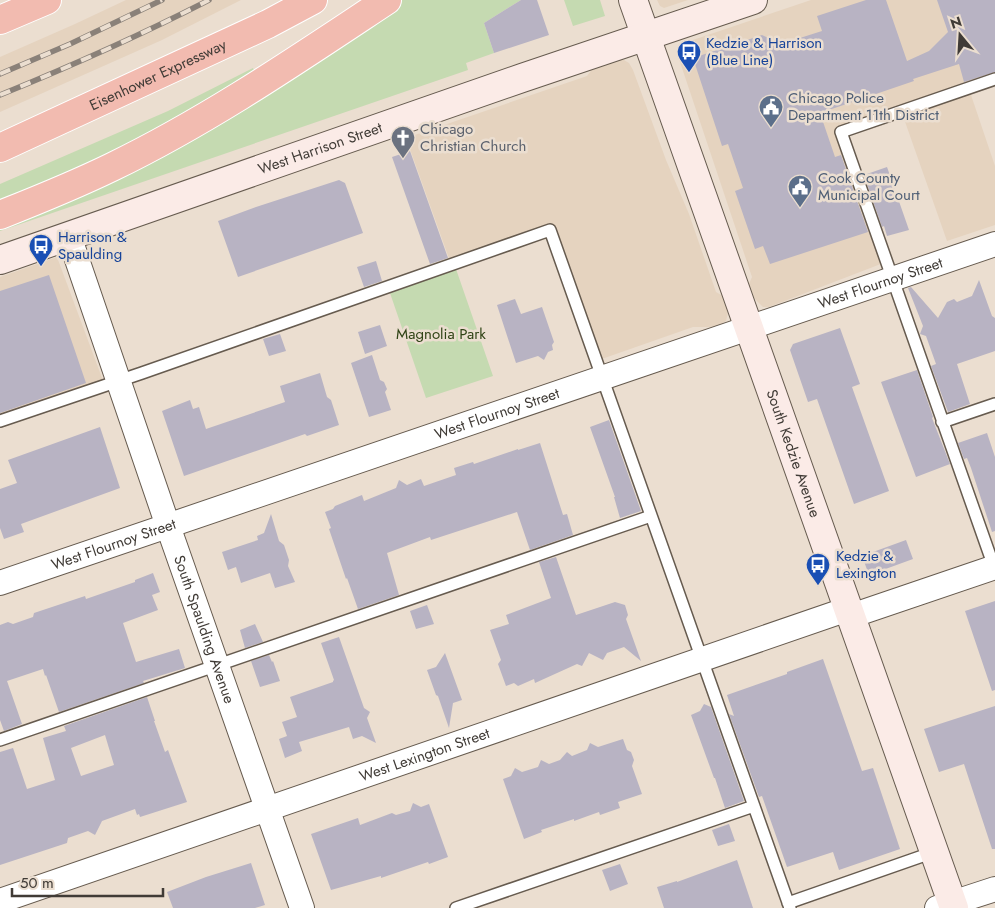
<svg xmlns="http://www.w3.org/2000/svg" width="995" height="908" viewBox="0 0 995 908" font-family="Jost,sans-serif">
  <style>
    .built { fill: #e5d3bf }
    .green { fill: #c5dab1 }
    .building { fill: #b8b3c3; fill-rule: evenodd }
    .lines { fill: none; stroke-linecap: round; stroke-linejoin: round }
    .lane-casing { stroke: #665b4f; stroke-width: 14 }
    .street-casing { stroke: #665b4f; stroke-width: 26 }
    .secondary-casing { stroke: #665b4f; stroke-width: 30 }
    .highway-casing { stroke: #fff; stroke-width: 30 }
    .lane { stroke: #fff; stroke-width: 11 }
    .street { stroke: #fff; stroke-width: 24 }
    .secondary { stroke: #fbebe7; stroke-width: 28 }
    .highway { stroke: #f2bbb0; stroke-width: 28 }
    .rail-casing { stroke: #8a8179; stroke-width: 5.5 }
    .rail { stroke: #ebded0; stroke-width: 4; stroke-dasharray: 11; stroke-linecap: butt }
    .labels { text-anchor: middle; dominant-baseline: central; stroke-width: 5; stroke-linejoin: round; paint-order: stroke }
    .transit-label { font-size: 15px; fill: #164399; stroke: #ebded0; text-anchor: start }
    .street-label { font-size: 15px; fill: #403b36; stroke: #ebded0 }
    .service-label { font-size: 15px; fill: #4e5e75; stroke: #ebded0; text-anchor: start }
    .worship-label { font-size: 15px; fill: #5b616d; stroke: #ebded0; text-anchor: start }
    .park-label { font-size: 15px; fill: #2f4315; stroke: #ebded0 }
  </style>
  <rect width="100%" height="100%" fill="#ebded0"/>
  <path class="built" d="M126,0h115l-79,40 -162,72v-55l75,-33z
    M657,0h31l-24,8 -4,-2z
    M811,0h184v79l-25,13 25,74v59l-48,16 -44,-125 -62,16 45,130 -117,45h-6l-9,-9 -5,-14 3,-7 -75,-224 1,-5 3,-4z
    M616,59l8,1 5,3 4,7 33,90 23,54 27,78 7,4 5,17 -2,8 -8,5 -10,1h-15l-97,34 -46,-131 -99,34 -45,-126 181,-62 9,-12z
    M57,257l48,129 -105,36v-145z"/>
  <path class="green" d="M400,0h121l-37,23 10,30 -28,10 2,7 -468,161v-4z
    M564,0h36l5,16 -32,10z
    M253,68l3,7 -46,29 -121,60 -89,38v-18l168,-73z
    M456,269l37,107 -67,22 -36,-105z"/>
  <path class="building" d="M521,0h16l12,35 -55,18 -10,-30z
    M866,0h20l21,61 22,-10 19,-19 -11,-32h58v72l-31,10 -5,-18 -46,15 1,2 -94,32 15,44 6,-2 27,77 -98,32 -7,-18 -8,3 -20,-58 8,-3 -15,-44 -6,2 -29,-88 69,-23 19,9 41,-13 -5,-15z
    M410,151l38,107 -18,6 -38,-107z
    M887,167l22,63 -22,6 -3,-10 -2,1 -18,-52z
    M339,180l6,3 18,50 -125,44 -20,-56 38,-14z
    M376,261l6,20 -18,6 -7,-20z
    M49,275l37,108 -86,30v-122z
    M979,280l13,36 3,2v33l-38,13 13,40 -22,8 -17,-46 5,-2 -10,-28 -6,-2 3,-8 -15,-38 3,-1 27,31 9,-16 7,-3 3,3 15,-6z
    M515,299l6,15 21,-7 12,35 -2,3 1,5 -5,2 -4,8 -6,-4 -22,7 -19,-58z
    M380,325l7,21 -22,8 -7,-22z
    M840,328l20,56 -8,3 37,104 -35,13 -37,-105 -9,3 -18,-52 3,-6z
    M280,334l6,17 -17,5 -6,-17z
    M372,355l8,25 4,2 3,7 -2,3 6,18 -22,7 -18,-54z
    M917,370l16,47 -1,1 18,46 -34,13 -35,-95z
    M320,373l7,24 4,3 8,25 -32,11 -2,-2 -121,42 -22,-65 28,-11 3,9 6,-2 7,22 79,-27 -5,-16z
    M609,420l32,91 -21,7 -6,-21h1l-25,-70z
    M100,427l20,61 -99,36 3,8 -20,7 -4,-11v-39l17,-6 -9,-23z
    M987,433l8,24v74l-3,1 -21,-64 -4,-10 -3,1 -6,-16z
    M540,443l23,72 4,-1 6,21 -43,15 -13,-38 -86,28 -1,-3 -43,16 12,42 -41,14 -11,-31 -1,1 -17,-50 2,-1 -6,-16 8,-3 2,-3 27,-11 2,6 32,-13 3,-8 8,5 14,-6 3,7 32,-11 -2,-7 19,-6 1,2 44,-15v1z
    M271,514l8,27 5,4 5,15 -1,6 7,16 -20,6 -5,-15 -29,10 -5,-16 -8,3 -6,-18 36,-12 -1,-4 7,-3z
    M906,540l7,19 -44,16 -7,-19z
    M556,557l20,58 39,-13 10,3 3,10 -2,4 15,42 -17,-14 -17,6 -4,7 -14,-7 -7,13 -5,-2 -42,19 -1,-4 -16,7 -4,-3 -8,3 -8,-22 3,-4 -11,-30 19,-6 -3,-9 45,-17 -12,-36z
    M153,573l7,19 -8,3 6,15 -35,13 13,39 43,-13 6,19 -42,13 1,2 -85,29 -13,-37 -1,1 -2,-7 -36,12 15,43 -18,7 -4,-11v-95l8,-3 5,2 20,-7 1,-4 51,-17 1,3 49,-17v-2z
    M995,601v89l-3,1 -27,-80z
    M427,605l7,19 -18,5 -6,-18z
    M255,624l8,18 -18,6 -5,-18z
    M339,637l25,71 6,4 -3,6 9,25 -14,-7 -9,3 -4,-12 -50,15 3,9 -17,7 -6,-19 8,-3 -5,-14 15,-5 -7,-20 43,-15v-1l1,-1 -13,-37z
    M445,653l17,47 -9,3 -4,25 -11,-32 -2,-1 -9,-25 9,-3z
    M269,655l3,7 1,-1 7,20 -20,6 -9,-26z
    M823,659l39,112 11,-3 27,81 -61,21 -6,-18 -46,15 -25,-71 -3,1 -30,-83 5,2 -7,-21 60,-21v-2z
    M147,697l8,24h-1l11,31 3,-2 19,52 -47,15 -1,-3 -2,1 -2,-6 -33,12 -7,14 -7,-4 -20,7 -1,5 -67,22v-113l13,-4 14,41 28,-9 -12,-42 23,-7 -2,-5zM105,735l9,30 -33,11 -10,-28z
    M704,704l7,3 33,94 -19,7 -10,-30h-1l-23,-63 9,-4z
    M995,706v143h-3l-28,-85 -25,8 -15,-43z
    M623,739l4,11 4,2 3,8 -2,6 10,28 -24,8 2,6 -20,7 -1,-3 -25,9v-2l-33,11 1,2 -18,7 -21,-60 8,-3 4,-8 7,4 16,-5 3,-7 8,4 11,-4 7,-8 5,4 15,-6 3,-7 8,4z
    M413,803l8,4 8,-3 19,53 -19,7 -1,-2 -47,16v-2l-50,14 -20,-56 47,-16 2,7 32,-12 4,2 14,-4z
    M729,824l6,17 -17,5 -6,-16z
    M737,860l16,48h-89l-7,-21 20,-6v1z
    M251,863l14,42 -10,3h-82l-6,-16 39,-15z
    M620,864l8,20 -18,7 -8,-21z"/>
  <g class="lines">
    <defs>
      <path id="lane" d="M0,421l142,-48 408,-143 240,678
        M942,422l53,-18
        M994,567l-153,-435 154,-53
        M0,740l651,-224
        M788,903l146,-51
        M456,908l298,-102"/>
      <g id="street">
        <path id="s1" d="M69,236l99,290 134,382"/>
        <path id="s2" d="M0,583l995,-339"/>
        <path d="M851,616l144,-49"/>
        <path id="s3" d="M0,901l848,-292"/>
        <path d="M937,908l58,-19"/>
      </g>
      <g id="secondary">
        <path id="s4" d="M633,0l321,908"/>
        <path id="s5" d="M0,260l522,-182 231,-78"/>
      </g>
      <g id="highway">
        <path d="M0,20l47,-20"/>
        <path id="s6" d="M0,148l268,-124 45,-24"/>
        <path d="M0,215c38,-15 75,-30 112,-48 97,-47 186,-108 275,-167"/>
      </g>
    </defs>
    <use href="#lane" class="lane-casing"/>
    <use href="#street" class="street-casing"/>
    <use href="#secondary" class="secondary-casing"/>
    <use href="#highway" class="highway-casing"/>
    <use href="#lane" class="lane"/>
    <use href="#street" class="street"/>
    <use href="#secondary" class="secondary"/>
    <use href="#highway" class="highway"/>
    <defs>
      <path id="rail" d="M0,74l70,-30 92,-44
        M0,95c71,-29 141,-60 209,-95"/>
    </defs>
    <use href="#rail" class="rail-casing"/>
    <use href="#rail" class="rail"/>
  </g>
  <defs>
    <symbol id="bus-pin" viewBox="-11 -11 22 30"><path d="M0 17L-7.5 6A9.5 9.5 0 1 1 7.5 6Z" fill="#1a4fb4" stroke="#ebded0"/><path d="M-5-6H5V4H4V6H2V4H-2V6H-4V4H-5ZM-3.5-4V0h7V-4ZM-3.5 1.2v1.5H-2V1.2ZM2 1.2v1.5H3.5V1.2Z" fill="#fff"/></symbol>
    <symbol id="civic-pin" viewBox="-11 -11 22 30"><path d="M0 17L-7.5 6A9.5 9.5 0 1 1 7.5 6Z" fill="#5c6f8a" stroke="#ebded0"/><path d="M-.6-6.5H3V-4.5H.6V-3L4-1V1h2V6H-6V1h2V-1L-.6-3ZM-1.2 2.5V6h2.4V2.5Z" fill="#fff"/></symbol>
    <symbol id="church-pin" viewBox="-11 -11 22 30"><path d="M0 17L-7.5 6A9.5 9.5 0 1 1 7.5 6Z" fill="#6b7280" stroke="#ebded0"/><path d="M-1.2-6h2.4v3.5h3.3v2.4h-3.3V6h-2.4V-.1h-3.3v-2.4h3.3Z" fill="#fff"/></symbol>
  </defs>
  <g fill-rule="evenodd">
    <use href="#bus-pin" x="675" y="38" width="28" height="38"/>
    <use href="#civic-pin" x="757" y="93" width="28" height="38"/>
    <use href="#church-pin" x="389" y="124" width="28" height="38"/>
    <use href="#civic-pin" x="786" y="173" width="28" height="38"/>
    <use href="#bus-pin" x="27" y="232" width="28" height="38"/>
    <use href="#bus-pin" x="804" y="551" width="28" height="38"/>
  </g>
  <g class="labels">
    <g class="transit-label">
      <text x="706" y="43">Kedzie &amp; Harrison<tspan x="706" dy="17">(Blue Line)</tspan></text>
      <text x="58" y="237">Harrison &amp;<tspan x="58" dy="17">Spaulding</tspan></text>
      <text x="836" y="556">Kedzie &amp;<tspan x="836" dy="17">Lexington</tspan></text>
    </g>
    <g class="street-label">
      <text stroke="none"><textPath href="#s6" startOffset="174">Eisenhower Expressway</textPath></text>
      <text stroke="none"><textPath href="#s5" startOffset="339">West Harrison Street</textPath></text>
      <text stroke="none"><textPath href="#s2" startOffset="930">West Flournoy Street</textPath></text>
      <text stroke="none"><textPath href="#s2" startOffset="525">West Flournoy Street</textPath></text>
      <text stroke="none"><textPath href="#s4" startOffset="481">South Kedzie Avenue</textPath></text>
      <text stroke="none"><textPath href="#s2" startOffset="120">West Flournoy Street</textPath></text>
      <text stroke="none"><textPath href="#s1" startOffset="416">South Spaulding Avenue</textPath></text>
      <text stroke="none"><textPath href="#s3" startOffset="449">West Lexington Street</textPath></text>
    </g>
    <g class="service-label">
      <text x="788" y="98">Chicago Police<tspan x="788" dy="17">Department 11th District</tspan></text>
      <text x="818" y="178">Cook County<tspan x="818" dy="17">Municipal Court</tspan></text>
    </g>
    <g class="worship-label">
      <text x="420" y="129">Chicago<tspan x="420" dy="17">Christian Church</tspan></text>
    </g>
    <g class="park-label">
      <text x="441" y="334">Magnolia Park</text>
    </g>
  </g>
  <g transform="translate(960 35) rotate(342)" stroke="#ebded0" stroke-width="4" paint-order="stroke">
  <path d="M0-4L9 19L0 12L-9 19Z" fill="#403b36"/>
  <text y="-8" font-size="14" font-weight="bold" text-anchor="middle" fill="#403b36">N</text>
  </g>
  <path d="M12 888v8h151v-8" fill="none" stroke="#403b36" stroke-width="2.5"/>
  <text x="20" y="888" font-size="15" fill="#403b36" stroke="#ebded0" stroke-width="4" paint-order="stroke">50 m</text>
</svg>
